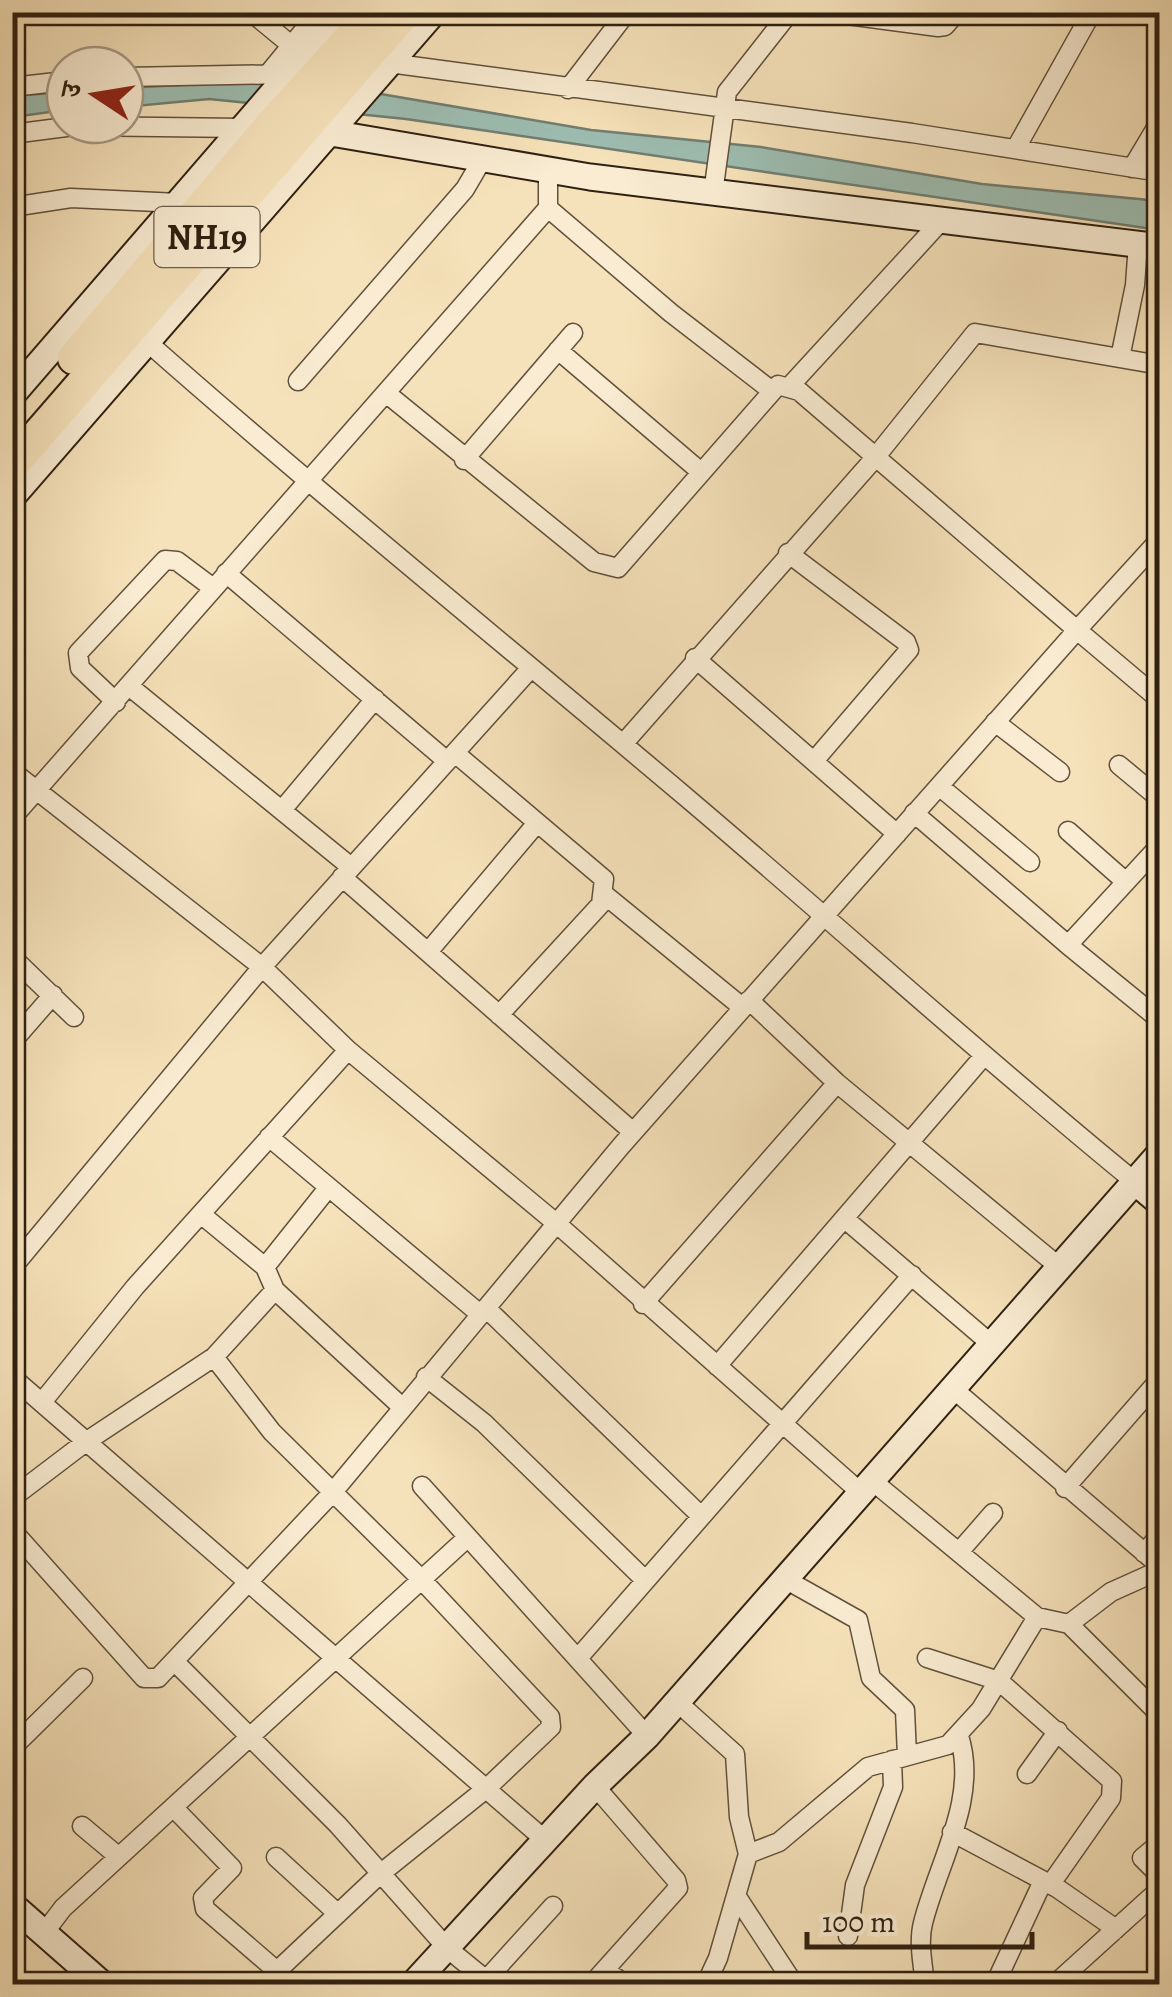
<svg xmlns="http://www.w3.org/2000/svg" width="1172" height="1997" viewBox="0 0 1172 1997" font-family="Alegreya,'Noto Serif Devanagari',serif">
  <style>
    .water { fill: #9dbdb1; stroke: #717e71; stroke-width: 2.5 }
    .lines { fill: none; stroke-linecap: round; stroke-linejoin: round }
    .street-casing { stroke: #61503b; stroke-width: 21 }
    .secondary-casing { stroke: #2f2011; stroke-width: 29 }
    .highway-casing { stroke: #2f2011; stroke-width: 36 }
    .street { stroke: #f9ecd2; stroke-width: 18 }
    .secondary { stroke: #f9ecd2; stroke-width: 25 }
    .highway { stroke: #f6e2ba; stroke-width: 32 }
    .labels { text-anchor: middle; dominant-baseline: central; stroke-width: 9; stroke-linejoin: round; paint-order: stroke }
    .shield { fill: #f9ecd2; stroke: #6c5d4b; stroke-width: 2.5 }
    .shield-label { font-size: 35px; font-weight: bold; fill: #2f2011 }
  </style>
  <rect width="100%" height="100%" fill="#f6e2ba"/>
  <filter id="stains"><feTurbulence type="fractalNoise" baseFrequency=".002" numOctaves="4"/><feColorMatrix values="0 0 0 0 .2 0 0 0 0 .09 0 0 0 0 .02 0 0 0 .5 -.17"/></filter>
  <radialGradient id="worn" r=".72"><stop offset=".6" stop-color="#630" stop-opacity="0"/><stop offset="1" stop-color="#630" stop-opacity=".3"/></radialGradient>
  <path class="water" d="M257,81l118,12 216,37 170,17 221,37 177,17v29l-753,-111 -197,-20 -84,8v-19z
    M65,92v18l-52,7v-21z"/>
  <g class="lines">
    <defs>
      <path id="street" d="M251,12l40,33
        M825,12l113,15 7,-1 12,-14
        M389,63l523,70 248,39
        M268,74l51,-62
        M125,77l164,-3
        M12,87l53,-6
        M568,89l59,-77
        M12,134l62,-8 169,2
        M1016,148l76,-136
        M1132,168l28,-47
        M713,193l14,-101 63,-80
        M12,207l59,-9 108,5
        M548,208l123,105 101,78
        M145,340c178,157 361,305 542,458 150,127 295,259 447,383
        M558,350l143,122
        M1120,358l15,-73 3,-41
        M298,381l167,-192 17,-29
        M789,387l153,-167
        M464,460l109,-127
        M1160,539l-83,91 83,70
        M788,553l118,89 3,8 -95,111
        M226,573l221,188
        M695,658l202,176
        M129,686l222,181
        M116,702l-36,-34 -2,-15 87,-93 12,1 36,27
        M995,722l65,50
        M623,744l251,-285 101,-126 185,32
        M455,753l149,126 -3,25 -102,111
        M1119,765l41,34
        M12,771l250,196 86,83 208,173 303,268
        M939,786l91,76
        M282,810l93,-111
        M914,813l154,132
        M12,818l536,-610v-37
        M1068,831l58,51
        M1160,845l-92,100 92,75
        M342,877l291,255
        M605,895l137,112
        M428,952l109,-129
        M12,957l62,60
        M749,1000l88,83 220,182
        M12,1042l41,-47
        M269,1137l211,177
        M202,1215l63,52 10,23 128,118
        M845,1219l145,124
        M265,1267l63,-79
        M12,1268l250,-301 269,-299
        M643,1304l194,-221
        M486,1308l214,207
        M214,1357l58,75 149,147 129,138 1,10 -64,61 -107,86 -103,97
        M717,1366l265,-308
        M12,1377l533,463
        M426,1377l58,46 161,157
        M951,1387l209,179
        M43,1401l92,-114 213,-237
        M870,1479l167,138 32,7 91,91
        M422,1486l225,250
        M1065,1488l95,-109
        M12,1498l75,-57 127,-84 61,-67
        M12,1530l132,148h14l175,-186 288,-346 456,-516 -278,-239 -21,-6 -160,183 -24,-6 -208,-169
        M959,1552l34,-39
        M1144,1553l16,-18
        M783,1578l75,42 13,58 34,32 2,46
        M1069,1624l42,-32 49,-22
        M579,1657l333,-382
        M927,1658l72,23 113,100 -1,17 -61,87
        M174,1661l164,164 109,123 44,36
        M675,1700l60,54 4,63 9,37 -30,104 -12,26
        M12,1748l71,-70
        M1027,1774l31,-43
        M173,1807l59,61 -29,30 2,11 87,75
        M82,1826l37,31
        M952,1832l105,56 59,41
        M1160,1843l-18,15 18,18
        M748,1854l31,-12 89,-75 80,-22 33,-36 56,-92
        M276,1857l62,57
        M737,1897l57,87
        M44,1933l19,-25 405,-371
        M848,1936l7,-51 38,-98 -1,-27
        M605,1970l20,14
        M486,1980l67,-74
        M592,1984l86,-96 -2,-8 -81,-94
        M925,1984c-2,-19 -7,-42 -2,-61 15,-60 56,-125 36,-187
        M995,1984l48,-103
        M1055,1984l105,-95"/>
      <path id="secondary" d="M331,133l259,44 570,70
        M12,395l331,-383
        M12,497l422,-485
        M1134,1181l26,22
        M12,1905l90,79
        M413,1984l182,-198 52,-50 513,-583"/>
      <path id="highway" d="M74,358l199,-235 101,-111
        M12,465l393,-453"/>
    </defs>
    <use href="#street" class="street-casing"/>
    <use href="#secondary" class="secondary-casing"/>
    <use href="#highway" class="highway-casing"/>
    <use href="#street" class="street"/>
    <use href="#secondary" class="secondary"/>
    <use href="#highway" class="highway"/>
  </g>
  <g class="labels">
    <rect class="shield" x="154.5" y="207" width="105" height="60" rx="8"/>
    <g class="shield-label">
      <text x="207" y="237">NH19</text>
    </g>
  </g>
  <rect width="1172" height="1997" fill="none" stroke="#f6e2ba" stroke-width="50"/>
  <rect x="15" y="15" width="1142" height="1967" fill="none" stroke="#2f2011" stroke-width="5"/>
  <rect x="25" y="25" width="1122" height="1947" fill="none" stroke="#2f2011" stroke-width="2.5"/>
  <g transform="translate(95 95) rotate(282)"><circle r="48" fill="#f9ecd2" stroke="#a89a85" stroke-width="2.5"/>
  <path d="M0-8L18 38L0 25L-18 38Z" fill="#8f2418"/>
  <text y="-15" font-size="28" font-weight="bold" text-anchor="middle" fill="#2f2011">उ</text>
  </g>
  <path d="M807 1932v15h225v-15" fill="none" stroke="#2f2011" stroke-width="5"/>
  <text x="822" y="1932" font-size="30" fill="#2f2011" stroke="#f9ecd2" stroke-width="8" paint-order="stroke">100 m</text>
  <rect width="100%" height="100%" filter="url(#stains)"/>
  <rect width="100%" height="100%" fill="url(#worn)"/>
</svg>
